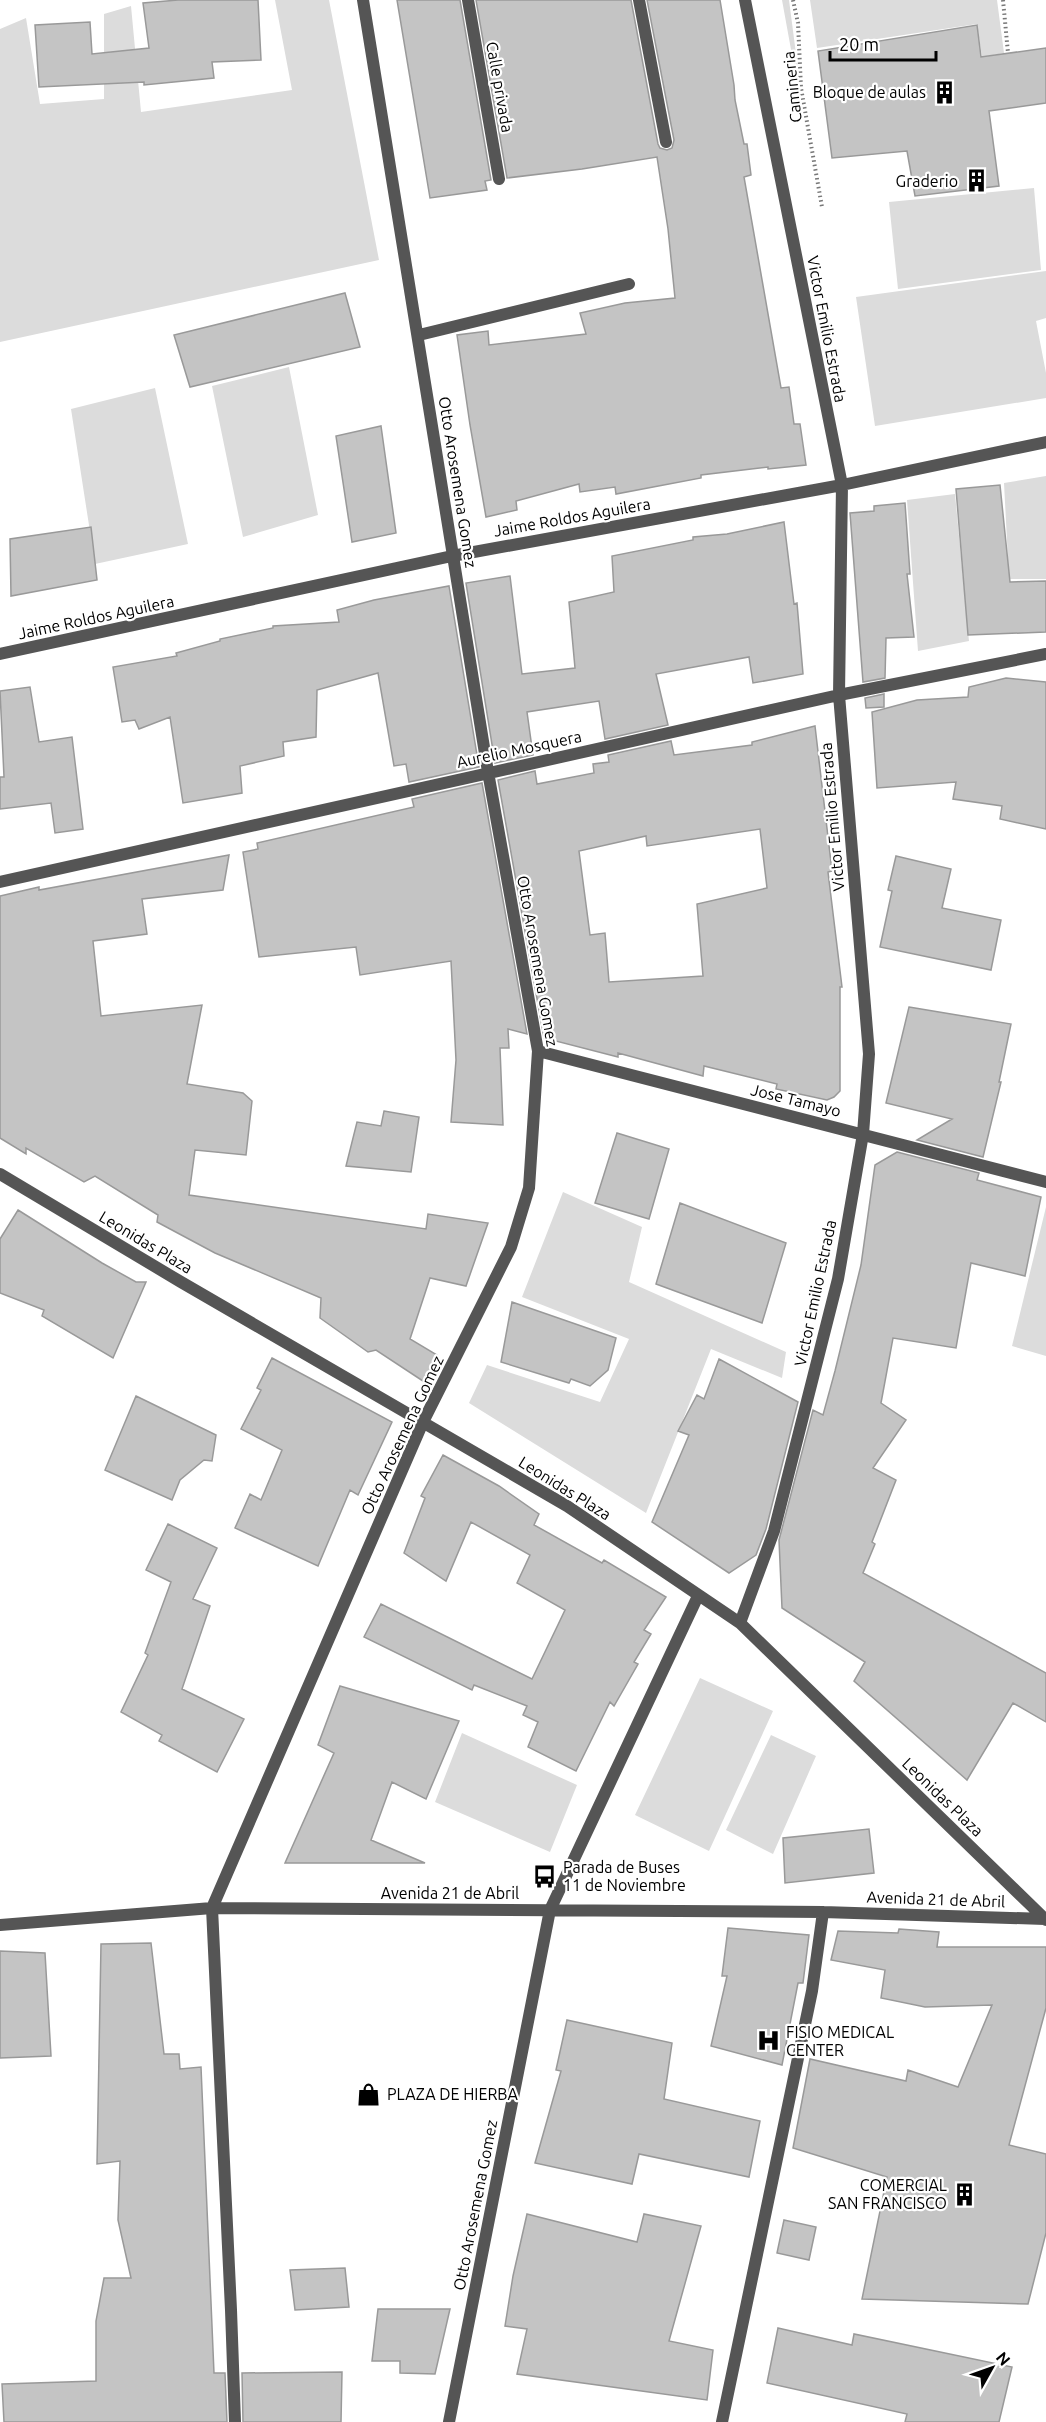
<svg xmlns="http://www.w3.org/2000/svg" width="1046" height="2422" viewBox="0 0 1046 2422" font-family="Ubuntu,sans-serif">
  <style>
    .green { fill: #dcdcdc }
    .building { fill: #c4c4c4; stroke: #999; stroke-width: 1.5; fill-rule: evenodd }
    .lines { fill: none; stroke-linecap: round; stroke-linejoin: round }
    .path { stroke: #777; stroke-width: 4; stroke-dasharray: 1.5 3; stroke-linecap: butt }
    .minor { stroke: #555; stroke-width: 12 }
    .labels { text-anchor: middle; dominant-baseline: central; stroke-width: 4.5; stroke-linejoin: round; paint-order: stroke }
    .street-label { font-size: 16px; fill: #000; stroke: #fff }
    .poi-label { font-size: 16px; fill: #000; stroke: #fff; text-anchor: end }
  </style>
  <rect width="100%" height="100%" fill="#fff"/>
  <path class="green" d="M275,0h54l50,260 -379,82v-313l26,-11 14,86 64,-5v-85l27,-8 10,106 151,-22z
    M782,0h7l10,77h-3z
    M810,0h187l7,53 -22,4 -5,-33 -160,24z
    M1034,188l7,82 -143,19 -9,-87z
    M1046,271v47l-10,3 10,52v25l-171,28 -19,-129z
    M289,367l29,148 -75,22 -31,-151z
    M155,388l33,156 -93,20 -24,-155z
    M1046,476v103h-37l-5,-96z
    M955,494l14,147 -51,10 -11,-151z
    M563,1192l79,35 -13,55 157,70 -4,26 -71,-29 -65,164 -177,-110 18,-38 113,37 29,-63 -107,-42z
    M1046,1207v149l-34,-10z
    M700,1678l73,33 -64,140 -74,-36z
    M462,1733l115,52 -27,67 -115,-50z
    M771,1735l45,21 -43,98 -47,-24z"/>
  <path class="building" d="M178,0h80l3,60 -49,2 2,16 -70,7v-3l-105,5 -4,-62 55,-3 2,32 57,-6 -6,-45z
    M397,0h63l31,180 -6,1 2,9 -57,8z
    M476,0h155l27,144 2,4 7,2 5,-2 2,-8 -27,-140h73l14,85 1,15 9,44h3l4,31 -7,2 37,211 8,-1 5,37h6l6,41 -38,4v-2l-67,8v3l-85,16 -1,-7 -35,5 -1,-8 -63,17 1,9 -31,7 -16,-92 -13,-90 31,-4 1,14 97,-11 -6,-21 45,-10 50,-5 -7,-69 -11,-72 -75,12 -75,9z
    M977,25l4,32 65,-9v55l-57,8 10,75 -84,10 -8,-45 -75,7 -14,-107z
    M345,293l15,54 -170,40 -16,-52z
    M381,426l15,107 -44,9 -16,-106z
    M1000,485l10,97 36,-1v51l-78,3 -12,-146z
    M905,503l5,71h-3l7,63 -28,1 -1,40 -22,4 -13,-169 24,-2v-5z
    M784,522l10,82 3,-1 6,71 -50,9 -4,-26 -93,17 12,51 -63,14 -6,-38 -72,11 6,43 -38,8 -29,-180 44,-7 12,98 53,-6 -6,-66 45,-10 -2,-36 81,-16v-3l34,-3z
    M91,527l6,53 -86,16 -1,-57z
    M449,586l30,181 -70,15 -3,-18 -12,2 -16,-93 -61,17 -1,47 -33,5 1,14 -44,10 2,27 -59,10 -13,-86 -31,12 -4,-9 -13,2 -9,-55 64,-11 -1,-3 44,-12v-2l53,-11v-2l66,-4 -2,-12 37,-10z
    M1006,678l40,4v147l-46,-10 2,-13 -49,-7 3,-17 -79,6 -5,-76 45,-12 51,-3 1,-10z
    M30,687l9,55 33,-5 11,92 -28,4 -4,-30 -51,6v-32h4l-4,-86z
    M884,694v13l-18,1 -1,-10z
    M815,726l17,145 -4,1 14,115h-2v104l-6,6 -7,3 -51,-11 1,-5 -73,-18 -1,10 -85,-23v4l-74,-19 -46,-258 37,-9 2,13 57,-11 -1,-9 16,-2 -1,-7 63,-14 3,14 78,-10v-3zM760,829l7,59 -70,16 6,72 -94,6 -4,-49 -15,2 -11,-84 67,-15 1,10z
    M482,783l45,251 -19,-5 1,19h-9l3,77 -52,-3 5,-62 -5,-99 -91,14 -4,-28 -97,10 -16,-105 15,-3 -1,-6 157,-36 -2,-8z
    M229,855l-6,35 -81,9 5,35 -54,7 8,75 101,-11 -15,79 56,9 9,8 -6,54 -51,-5 -6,45 237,34 2,-15 60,9 -22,63 -36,-8 -20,61 27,16 -11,28 -50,-33 -8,2 -48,-34 1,-20 -106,-45 -58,-31 1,-7 -63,-39 -11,6 -58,-34v6l-26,-16v-242l39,-9v3z
    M896,856l55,13 -9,39 59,12 -10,50 -111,-23 12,-56 -4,-1z
    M909,1007l102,17 -12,58h2l-18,75 -66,-17 35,-21 -66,-16z
    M384,1111l35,6 -8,55 -65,-6 11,-44 24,4z
    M617,1133l52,16 -20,70 -54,-16z
    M897,1152l82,21 -2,7 64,17 -16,79 -54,-13 -15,85 -63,-10 -12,65 25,17 -33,48 23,12 -24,62 3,2 -12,29 183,100v49l-33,-19 -46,77 -113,-99 11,-19 -83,-54 -3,-68 34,-130 10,5 12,-44 26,-106 14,-100z
    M680,1203l106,40 -24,80 -106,-39z
    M18,1210l84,53 34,19h10l-33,76 -71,-42 2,-6 -44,-17v-54z
    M512,1302l104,36 -8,32 -18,16 -19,-7 -2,4 -68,-21z
    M272,1358l120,64 -34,73 -8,-5 -32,76 -83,-38 15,-34 11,6 21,-50 -41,-21 20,-39 -4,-2z
    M719,1359l79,43 -32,127 -10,26 -27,18 -77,-51 37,-87 -11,-4 19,-36 7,4z
    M136,1396l80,39 -4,26 -8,-1 -24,20 -8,20 -67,-30z
    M443,1455l56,31 40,28 -5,11 68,38 2,-3 62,37 -22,33 7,4 -17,28 4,2 -24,42 -4,-4 -34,69 -48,-24 10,-25 -15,-7 4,-9 -53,-21 -2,5 -108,-53 17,-33 151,75 33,-69 -48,-27 13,-28 -59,-33 -25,59 -42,-28 21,-55 -4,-2z
    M168,1524l49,24 -24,51 17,7 -28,83 62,30 -27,53 -58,-31 3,-6 -41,-23 27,-57 -3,-2 26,-71 -25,-12z
    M340,1686l119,35 -33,78 -34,-17 -21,58 54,23h-140l49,-110 -16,-8z
    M869,1829l5,44 -89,10 -2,-45z
    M728,1928l81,7 -6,48h-5l-16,82 -71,-19 16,-70h-5z
    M899,1929l40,3 -2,15h109v61l-37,137 37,9v79l-18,71 -166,-5 25,-122 -94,-29 17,-89 96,22 2,-11 50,17 34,-82 -67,2 -44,-9 4,-28 -54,-10 7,-29 60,2z
    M151,1943l13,111h15l1,15 21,-2 13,306h11l2,49h-223l-2,-38 94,-3v-60l8,-43h27l-13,-58 2,-59 -23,3 4,-220z
    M0,1951l45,2 6,103 -51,2z
    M567,2020l105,23 -8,56 96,22 -11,56 -110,-23 -7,30 -97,-21 26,-92 -5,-1z
    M527,2214l110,28 7,-28 57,12 -32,115 44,9 -6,50 -190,-26 10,-45 -22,-3 8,-50z
    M784,2220l32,7 -7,33 -32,-7z
    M345,2268l4,39 -54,3 -5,-40z
    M378,2309h72l-15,65 -35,-1v-12h-28z
    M778,2328l74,17 2,-11 158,33 -13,55h-94l2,-8 -140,-31z
    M342,2372l-1,50h-98l-1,-49z"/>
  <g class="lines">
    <path class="path" d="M793,0l5,23 3,65 21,119
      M1003,0l5,53"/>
    <path class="minor" d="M468,0l31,179
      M639,0l27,142
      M419,335l210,-51
      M0,654l452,-98 390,-71 204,-43
      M0,882l839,-187 207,-41
      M538,1051l508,131
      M0,1174l181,108 386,224 173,117 306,297
      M740,1623l34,-92 64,-252 25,-145 6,-80 -30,-359 3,-210 -97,-485
      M0,1925l212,-17 611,4 222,7
      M235,2422l-4,-112 -19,-402 211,-486 88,-175 18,-59 9,-137 -50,-279 -125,-772
      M449,2422l101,-512 148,-314
      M722,2422l90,-431 11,-79"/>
  </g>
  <defs>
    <symbol id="building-bare" viewBox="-9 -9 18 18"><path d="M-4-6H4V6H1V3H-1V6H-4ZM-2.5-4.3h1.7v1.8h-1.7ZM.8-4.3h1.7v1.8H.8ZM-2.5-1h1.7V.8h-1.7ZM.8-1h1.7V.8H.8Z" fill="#000" stroke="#fff" stroke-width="2.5" paint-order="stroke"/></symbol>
    <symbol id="bus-bare" viewBox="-9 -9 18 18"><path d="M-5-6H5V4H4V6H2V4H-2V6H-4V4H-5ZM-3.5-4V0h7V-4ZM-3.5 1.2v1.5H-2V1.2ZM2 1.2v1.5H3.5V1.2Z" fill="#000" stroke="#fff" stroke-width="2.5" paint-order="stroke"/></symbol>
    <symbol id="hospital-bare" viewBox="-9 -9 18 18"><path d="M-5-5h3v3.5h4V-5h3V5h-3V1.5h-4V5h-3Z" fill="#000" stroke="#fff" stroke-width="2.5" paint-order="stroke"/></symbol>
    <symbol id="shop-bare" viewBox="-9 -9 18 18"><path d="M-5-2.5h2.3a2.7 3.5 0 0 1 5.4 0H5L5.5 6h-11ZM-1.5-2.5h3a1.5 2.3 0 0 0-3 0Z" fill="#000" stroke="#fff" stroke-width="2.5" paint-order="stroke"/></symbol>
  </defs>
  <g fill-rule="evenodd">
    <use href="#building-bare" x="928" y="76" width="33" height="33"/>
    <use href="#building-bare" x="960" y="164" width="33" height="33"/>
    <use href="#bus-bare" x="528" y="1860" width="33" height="33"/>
    <use href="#hospital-bare" x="752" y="2024" width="33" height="33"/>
    <use href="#shop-bare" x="352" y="2078" width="33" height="33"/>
    <use href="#building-bare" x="948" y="2178" width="33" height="33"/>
  </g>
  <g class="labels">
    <g class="street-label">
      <text transform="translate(500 87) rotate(80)">Calle privada</text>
      <text transform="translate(792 87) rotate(-96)">Camineria</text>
      <text transform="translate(827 329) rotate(79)">Victor Emilio Estrada</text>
      <text transform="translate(458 482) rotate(81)">Otto Arosemena Gomez</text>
      <text transform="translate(572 517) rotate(-10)">Jaime Roldos Aguilera</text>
      <text transform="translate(96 617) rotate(-12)">Jaime Roldos Aguilera</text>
      <text transform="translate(519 749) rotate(-12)">Aurelio Mosquera</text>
      <text transform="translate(832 817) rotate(-95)">Victor Emilio Estrada</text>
      <text transform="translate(538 961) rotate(80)">Otto Arosemena Gomez</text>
      <text transform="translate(796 1100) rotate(14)">Jose Tamayo</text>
      <text transform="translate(146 1242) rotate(31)">Leonidas Plaza</text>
      <text transform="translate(815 1293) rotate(-78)">Victor Emilio Estrada</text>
      <text transform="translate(402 1435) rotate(-65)">Otto Arosemena Gomez</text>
      <text transform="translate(565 1488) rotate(32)">Leonidas Plaza</text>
      <text transform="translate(943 1797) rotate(44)">Leonidas Plaza</text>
      <text x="450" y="1893">Avenida 21 de Abril</text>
      <text transform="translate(936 1899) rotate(2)">Avenida 21 de Abril</text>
      <text transform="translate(475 2205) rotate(-79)">Otto Arosemena Gomez</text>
    </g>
    <g class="poi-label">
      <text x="926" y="92">Bloque de aulas</text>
      <text x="958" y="181">Graderio</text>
      <text x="563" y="1867" text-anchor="start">Parada de Buses<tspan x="563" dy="18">11 de Noviembre</tspan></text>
      <text x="786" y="2032" text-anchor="start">FISIO MEDICAL<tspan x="786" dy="18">CENTER</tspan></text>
      <text x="387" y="2094" text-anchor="start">PLAZA DE HIERBA</text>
      <text x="947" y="2185">COMERCIAL<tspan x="947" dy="18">SAN FRANCISCO</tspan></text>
    </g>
  </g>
  <g transform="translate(992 2368) rotate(50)" stroke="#ffffff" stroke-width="4.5" paint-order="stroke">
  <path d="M0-4.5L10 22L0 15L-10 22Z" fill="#000000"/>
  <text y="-9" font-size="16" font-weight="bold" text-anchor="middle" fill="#000000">N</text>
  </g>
  <path d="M830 51v9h106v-9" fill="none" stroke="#000000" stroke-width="3"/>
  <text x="839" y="51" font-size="18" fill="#000000" stroke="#ffffff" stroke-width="4.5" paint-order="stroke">20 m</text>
</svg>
